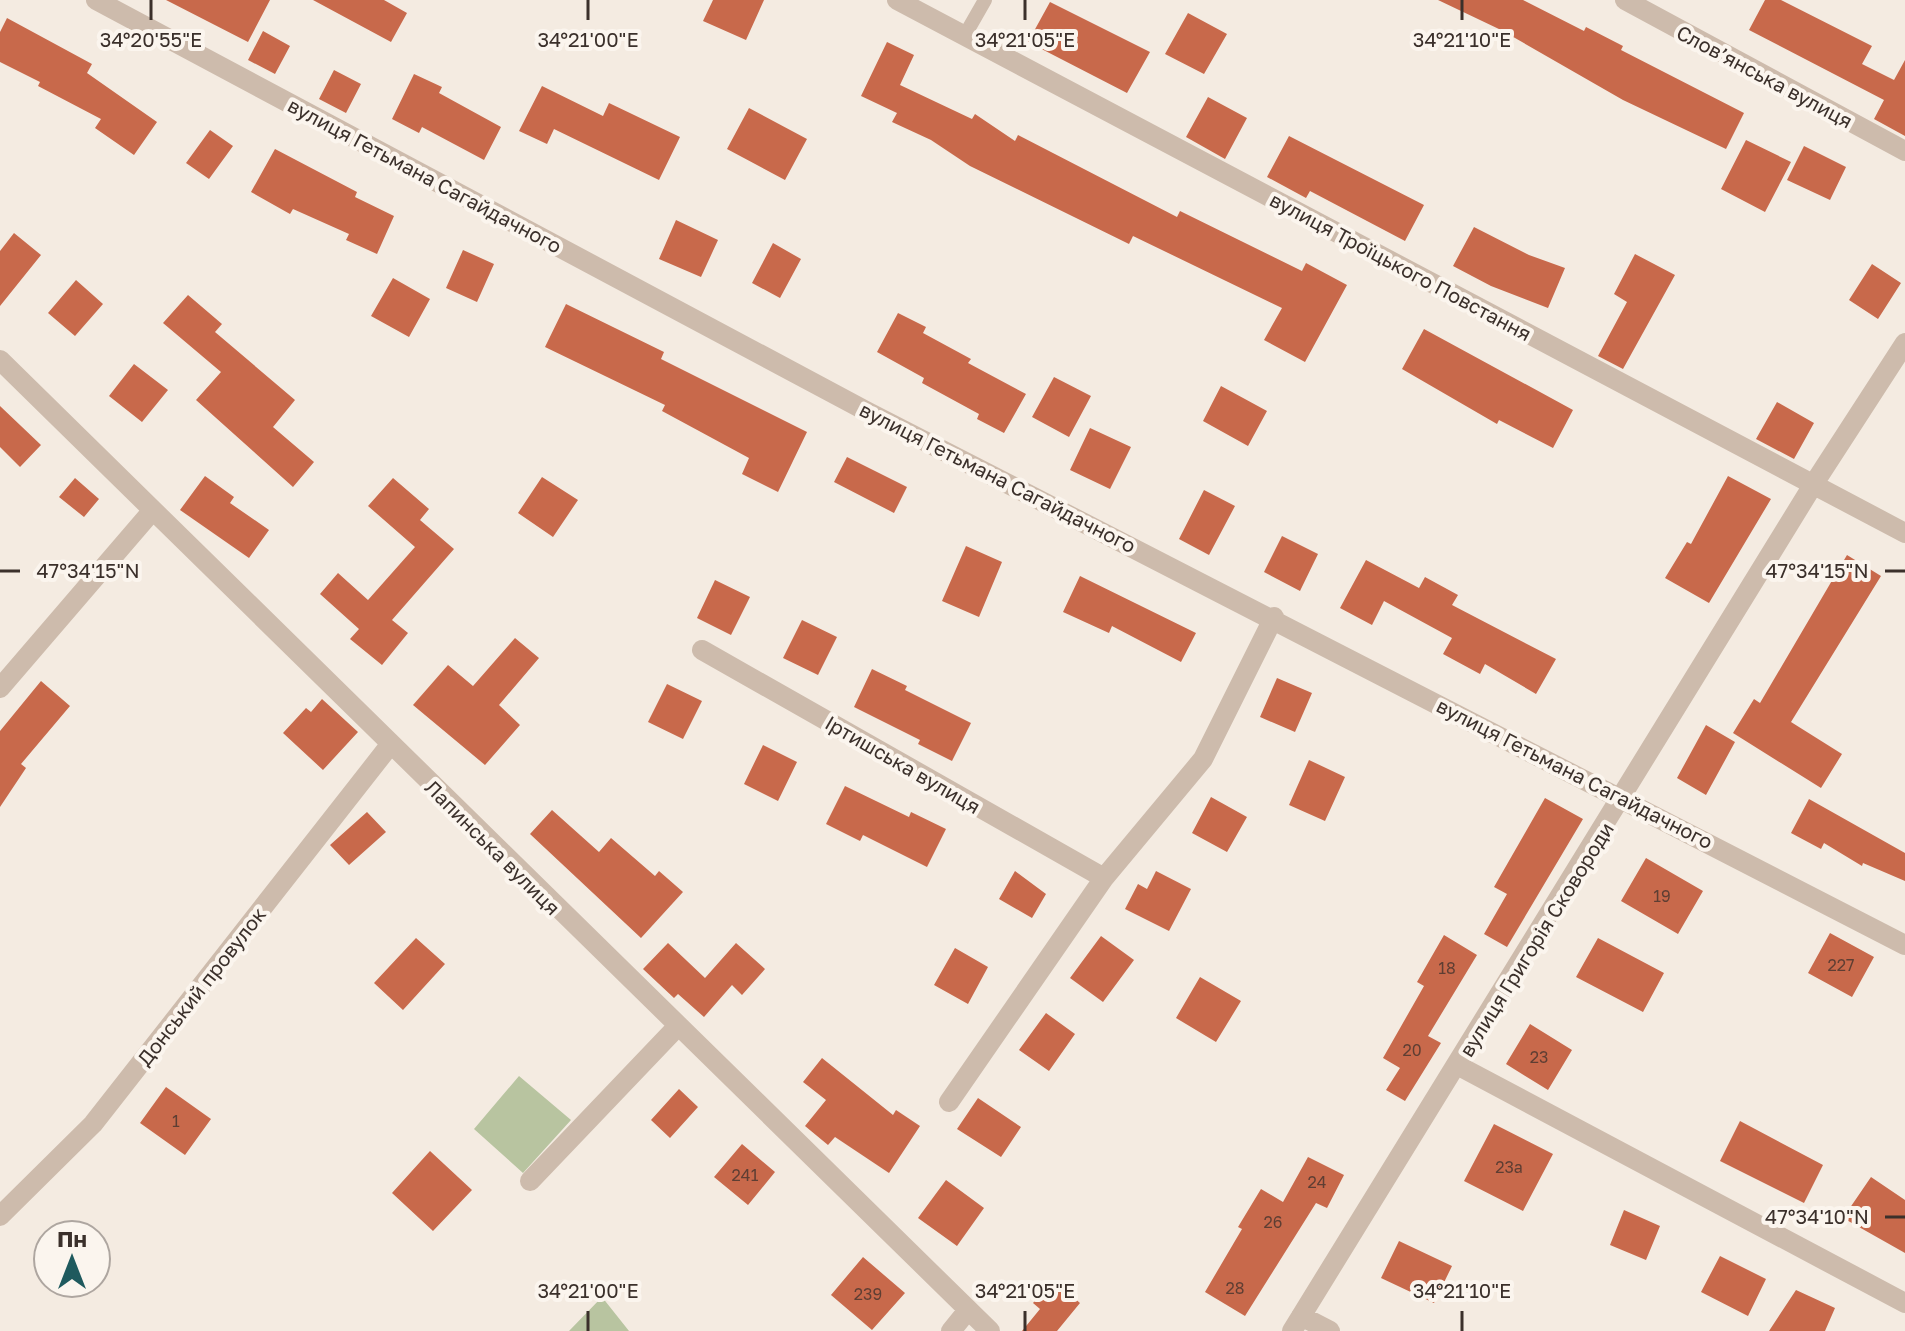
<svg xmlns="http://www.w3.org/2000/svg" width="1905" height="1331" viewBox="0 0 1905 1331" font-family="'Golos Text',sans-serif">
  <style>
    .green { fill: #b8c4a0 }
    .building { fill: #c8694b }
    .lines { fill: none; stroke-linecap: round; stroke-linejoin: round }
    .service { stroke: #cdbbac; stroke-width: 14 }
    .minor { stroke: #cdbbac; stroke-width: 20 }
    .ticks { fill: none; stroke: #3b302b; stroke-width: 3 }
    .labels { text-anchor: middle; dominant-baseline: central; stroke-width: 8; stroke-linejoin: round; paint-order: stroke }
    .number-label { font-size: 16px; fill: #5e3e33 }
    .street-label { font-size: 20px; fill: #3b302b; stroke: #fbf5ee }
    .ticks-label { font-size: 20px; text-anchor: middle; fill: #3b302b; stroke: #fbf5ee; stroke-width: 8; stroke-linejoin: round; paint-order: stroke }
  </style>
  <rect width="100%" height="100%" fill="#f4ebe1"/>
  <path class="green" d="M519,1076l52,44 -48,53 -49,-44z
    M602,1297l27,34h-60z"/>
  <path class="building" d="M166,0h104l-22,42z
    M313,0h71l23,13 -16,29z
    M713,0h51l-18,40 -43,-19z
    M1438,0h85l61,31 2,-4 37,19 -2,4 123,63 -18,36 -103,-49 -122,-70z
    M1765,0h16l91,46 -10,18 32,16 11,-20v76l-31,-17 10,-19 -135,-70z
    M1050,2l100,50 -23,41 -99,-51z
    M1188,13l39,21 -23,40 -39,-20z
    M7,18l85,46 -5,9 70,49 -23,33 -39,-27 6,-9 -63,-33 2,-4 -40,-20v-30z
    M263,31l27,15 -15,28 -27,-14z
    M887,42l27,13 -14,30 72,34 3,-5 40,27 3,-6 159,82 3,-6 122,60 4,-8 41,22 -42,77 -41,-22 18,-32 -149,-72 -4,8 -159,-78 -39,-26 -39,-18 5,-9 -36,-17z
    M334,70l27,14 -15,29 -27,-14z
    M414,74l28,13 -3,6 62,34 -17,33 -62,-33 -3,6 -27,-14z
    M542,86l61,30 6,-13 71,34 -21,43 -105,-51 -7,15 -28,-13z
    M1208,97l39,21 -22,41 -39,-22z
    M749,108l58,31 -22,41 -58,-31z
    M210,130l23,16 -24,33 -23,-16z
    M1289,136l135,69 -19,36 -95,-50 -4,7 -39,-21z
    M1746,140l45,22 -26,50 -44,-23z
    M1804,146l42,21 -16,33 -43,-20z
    M275,149l82,43 -2,5 39,19 -17,38 -31,-14 3,-6 -56,-25 -3,5 -39,-22z
    M676,220l42,20 -17,37 -42,-18z
    M1474,227l55,28 36,13 -17,40 -57,-22 -38,-20z
    M14,233l27,22 -41,51v-55z
    M773,243l28,16 -21,39 -28,-15z
    M463,250l31,14 -17,38 -31,-14z
    M1635,254l40,21 -52,94 -25,-13 29,-54 -13,-8z
    M1872,264l29,19 -23,36 -29,-19z
    M393,278l37,21 -21,38 -38,-21z
    M76,280l27,24 -28,32 -27,-23z
    M188,295l34,29 -7,8 80,68 -22,27 41,35 -21,25 -97,-87 25,-28 -58,-49z
    M566,304l98,48 -3,7 146,73 -29,60 -36,-18 7,-16 -87,-47 3,-6 -120,-58z
    M898,313l28,14 -3,6 48,26 -3,4 58,31 -22,39 -27,-14 2,-5 -57,-31 2,-5 -47,-26z
    M1424,329l149,81 -20,38 -54,-28 -2,4 -95,-55z
    M134,364l34,26 -26,32 -33,-26z
    M1054,377l37,19 -22,41 -37,-20z
    M1221,386l46,25 -19,35 -45,-25z
    M1777,402l37,21 -20,36 -38,-20z
    M0,406l41,39 -21,22 -20,-20z
    M1090,428l41,19 -21,42 -40,-19z
    M847,457l60,30 -13,26 -60,-31z
    M205,476l29,21 -4,6 39,27 -20,28 -69,-48z
    M1728,476l43,23 -62,104 -44,-25 22,-36 4,2z
    M542,477l36,23 -25,37 -35,-24z
    M75,478l24,21 -15,18 -25,-20z
    M393,478l36,31 -9,11 34,29 -62,71 16,13 -26,32 -32,-26 9,-10 -39,-35 18,-21 30,27 47,-53 -47,-41z
    M1204,490l31,16 -26,49 -30,-16z
    M1282,536l36,18 -18,37 -36,-19z
    M966,546l36,16 -23,55 -37,-16z
    M1847,555l34,21 -90,146 51,32 -21,34 -88,-55 21,-34 6,4z
    M1366,560l53,28 6,-11 33,18 -6,10 104,54 -20,35 -51,-30 -5,10 -37,-20 9,-16 -68,-37 -12,24 -32,-17z
    M1080,576l116,57 -15,29 -69,-36 -3,7 -46,-21z
    M715,580l35,17 -19,38 -34,-17z
    M802,620l35,17 -19,38 -35,-17z
    M515,638l24,20 -40,47 21,20 -35,40 -72,-60 35,-40 25,21z
    M872,669l35,17 -2,4 66,33 -19,38 -34,-17 2,-4 -66,-33z
    M1277,678l35,15 -17,39 -35,-15z
    M41,681l29,25 -49,58 5,4 -26,39v-76z
    M667,684l35,17 -19,38 -35,-17z
    M322,699l36,33 -35,38 -40,-37 23,-25 5,4z
    M1706,725l29,17 -29,53 -29,-17z
    M763,745l34,17 -19,39 -34,-17z
    M1309,760l36,17 -20,44 -36,-16z
    M845,786l64,31 2,-5 35,17 -19,38 -64,-32 -3,6 -34,-17z
    M1211,797l36,20 -20,35 -35,-19z
    M1545,798l38,21 -76,128 -23,-13 23,-40 -13,-7z
    M1809,799l96,54v28l-42,-18 -1,3 -38,-23 -3,6 -30,-16z
    M552,810l47,42 12,-14 44,38 4,-5 24,21 -42,46 -111,-104z
    M367,812l19,20 -37,33 -19,-20z
    M1646,858l57,33 -25,43 -57,-33z
    M1015,871l31,23 -14,24 -33,-19z
    M1156,871l35,18 -22,42 -44,-22 13,-25 9,5z
    M1830,933l44,24 -22,40 -44,-24z
    M1444,935l33,20 -49,81 13,7 -36,58 -19,-11 14,-22 -17,-10 41,-72 -7,-4z
    M1101,936l33,24 -31,42 -33,-24z
    M416,938l29,26 -42,46 -29,-27z
    M1598,938l66,35 -21,39 -67,-35z
    M668,943l37,35 31,-35 29,26 -23,26 -10,-10 -28,32 -26,-23 -4,4 -31,-29z
    M955,948l33,19 -20,37 -34,-19z
    M1200,977l41,24 -25,41 -40,-24z
    M1046,1013l29,21 -26,37 -30,-21z
    M1530,1024l42,26 -24,40 -42,-26z
    M822,1058l71,57 3,-5 24,16 -31,47 -54,-36 -7,8 -23,-19 21,-26 -23,-18z
    M166,1087l45,32 -26,36 -45,-32z
    M679,1089l19,18 -28,31 -19,-18z
    M978,1098l43,29 -20,30 -44,-28z
    M1740,1121l83,44 -19,38 -84,-42z
    M1494,1124l59,30 -30,57 -59,-30z
    M742,1144l33,28 -27,33 -34,-28z
    M430,1151l42,39 -39,41 -41,-38z
    M1308,1157l36,18 -17,33 -11,-5 -71,113 -40,-24 37,-63 -4,-2 23,-38 22,13z
    M1871,1177l34,23v53l-62,-35z
    M946,1180l38,28 -27,38 -39,-28z
    M1624,1210l36,16 -14,34 -36,-15z
    M1399,1241l53,25 -18,37 -53,-25z
    M1720,1256l46,23 -18,37 -47,-24z
    M863,1257l42,36 -33,37 -41,-35z
    M1048,1285l8,6 4,-5 20,17 -23,28h-35l18,-22 -7,-6z
    M1796,1290l39,18 -10,23h-56z"/>
  <g class="lines">
    <path class="service" d="M965,35l20,-35"/>
    <path class="minor" d="M96,0l772,412 1037,533
      M897,0l1008,533
      M1625,0l280,151
      M0,360l990,971
      M702,650l402,228
      M0,688l153,-178
      M1457,1065l448,238
      M949,1102l155,-224 99,-119 71,-142
      M530,1181l147,-154
      M0,1216l93,-92 297,-379
      M1301,1316l29,15
      M951,1331l17,-21
      M1292,1331l521,-846 92,-142"/>
  </g>
  <path class="ticks" d="M151,0v20M588,0v20M1025,0v20M1462,0v20M0,571h20M1885,571h20M1885,1217h20M588,1311v20M1025,1311v20M1462,1311v20"/>
  <g class="labels">
    <g class="number-label">
      <text x="1662" y="896">19</text>
      <text x="1841" y="965">227</text>
      <text x="1447" y="968">18</text>
      <text x="1412" y="1050">20</text>
      <text x="1539" y="1057">23</text>
      <text x="176" y="1121">1</text>
      <text x="1509" y="1167">23а</text>
      <text x="745" y="1175">241</text>
      <text x="1317" y="1182">24</text>
      <text x="1273" y="1222">26</text>
      <text x="1235" y="1288">28</text>
      <text x="868" y="1294">239</text>
    </g>
    <g class="street-label">
      <text transform="translate(1765 76) rotate(28)">Словʼянська вулиця</text>
      <text transform="translate(425 175) rotate(28)">вулиця Гетьмана Сагайдачного</text>
      <text transform="translate(1401 266) rotate(28)">вулиця Троїцького Повстання</text>
      <text transform="translate(998 477) rotate(27)">вулиця Гетьмана Сагайдачного</text>
      <text transform="translate(903 764) rotate(30)">Іртишська вулиця</text>
      <text transform="translate(1575 773) rotate(27)">вулиця Гетьмана Сагайдачного</text>
      <text transform="translate(493 847) rotate(45)">Лапинська вулиця</text>
      <text transform="translate(1536 939) rotate(-58)">вулиця Григорія Сковороди</text>
      <text transform="translate(201 986) rotate(-52)">Донський провулок</text>
    </g>
  </g>
  <g class="ticks-label">
    <text x="151" y="47">34°20'55"E</text>
    <text x="588" y="47">34°21'00"E</text>
    <text x="1025" y="47">34°21'05"E</text>
    <text x="1462" y="47">34°21'10"E</text>
    <text x="88" y="578">47°34'15"N</text>
    <text x="1817" y="578">47°34'15"N</text>
    <text x="1817" y="1224">47°34'10"N</text>
    <text x="588" y="1298">34°21'00"E</text>
    <text x="1025" y="1298">34°21'05"E</text>
    <text x="1462" y="1298">34°21'10"E</text>
  </g>
  <g transform="translate(72 1259)"><circle r="38" fill="#fbf5ee" stroke="#aea6a0" stroke-width="2"/>
  <path d="M0-6L14 30L0 20L-14 30Z" fill="#1f5a5e"/>
  <text y="-12" font-size="22" font-weight="bold" text-anchor="middle" fill="#3b302b">Пн</text>
  </g>
</svg>
